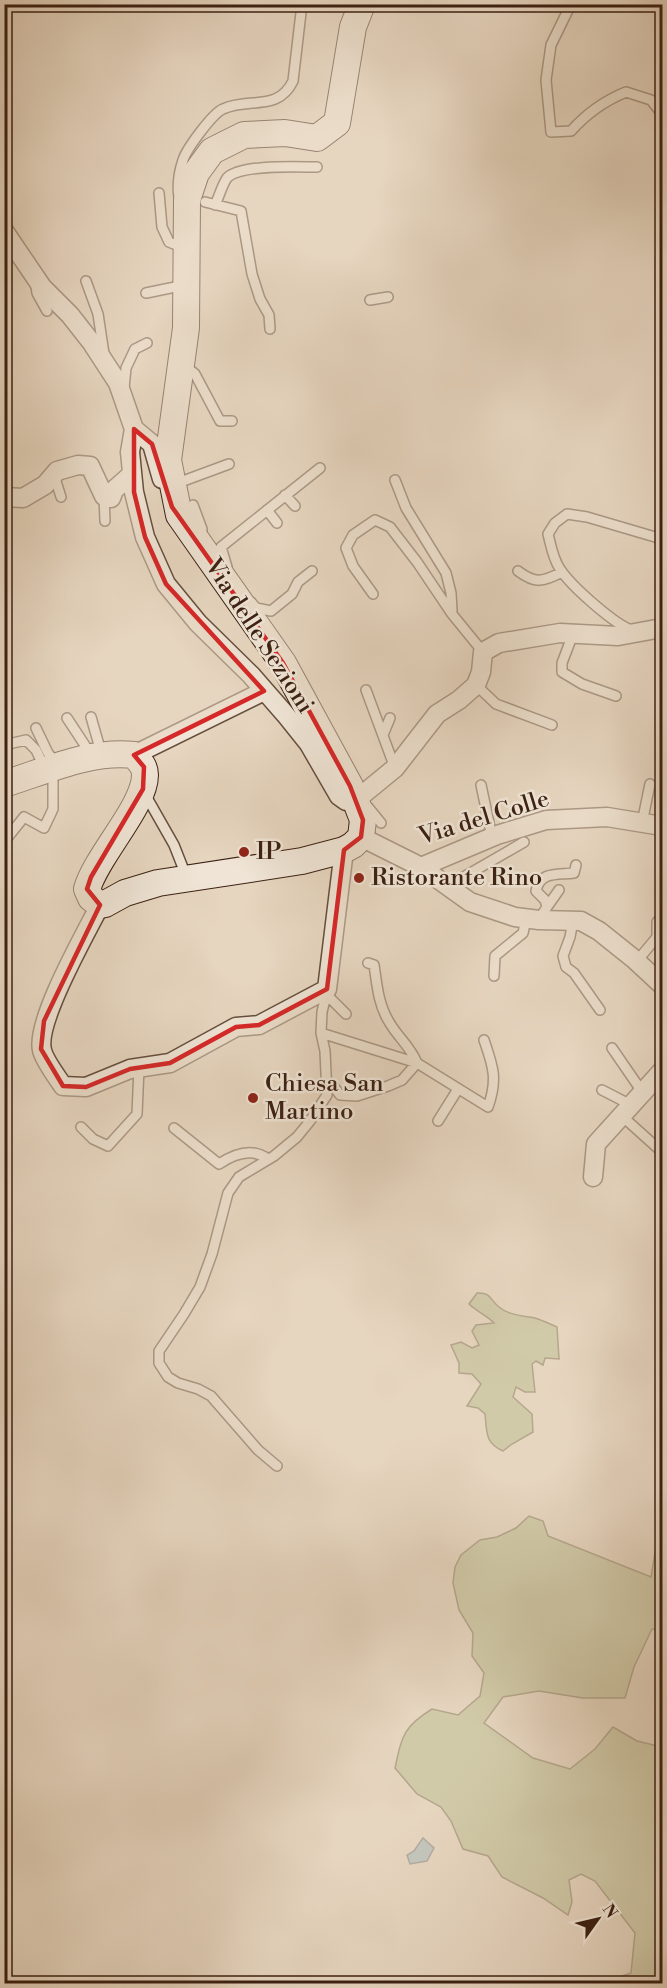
<svg xmlns="http://www.w3.org/2000/svg" width="667" height="1988" viewBox="0 0 667 1988" font-family="'Libre Bodoni',serif">
  <style>
    .green { fill: #b9bc8f; stroke: #7a6e51; stroke-width: 1.5 }
    .water { fill: #9cb5bd; stroke: #767a79; stroke-width: 1.5 }
    .lines { fill: none; stroke-linecap: round; stroke-linejoin: round }
    .lane-casing { stroke: #664e3e; stroke-width: 12 }
    .street-casing { stroke: #664e3e; stroke-width: 21 }
    .secondary-casing { stroke: #3c2113; stroke-width: 28 }
    .lane { stroke: #efe4d5; stroke-width: 9 }
    .street { stroke: #efe4d5; stroke-width: 18 }
    .secondary { stroke: #efe4d5; stroke-width: 26 }
    .marked { fill: none; stroke: #d62828; stroke-width: 4.5; stroke-linejoin: round }
    .poi-dot { fill: #8f2418; stroke: #efe4d5; stroke-width: 2 }
    .labels { text-anchor: middle; dominant-baseline: central; stroke-width: 5; stroke-linejoin: round; paint-order: stroke }
    .street-label { font-size: 24px; fill: #3c2113; stroke: #efe4d5 }
    .poi-label { font-size: 24px; fill: #3c2113; stroke: #efe4d5; text-anchor: start }
  </style>
  <rect width="100%" height="100%" fill="#e6d5bf"/>
  <filter id="stains"><feTurbulence type="fractalNoise" baseFrequency=".00333" numOctaves="4"/><feColorMatrix values="0 0 0 0 .2 0 0 0 0 .09 0 0 0 0 .02 0 0 0 .5 -.17"/></filter>
  <radialGradient id="worn" r=".72"><stop offset=".6" stop-color="#630" stop-opacity="0"/><stop offset="1" stop-color="#630" stop-opacity=".3"/></radialGradient>
  <path class="green" d="M477,1293c14,-1 13,7 22,14 9,8 25,9 36,11 7,2 15,6 22,9l2,32 -14,-1 -2,7 -7,-4 -4,3 3,28h-10l-9,-5 -3,10 19,17 1,18 -21,12 -9,7c-18,-8 -16,-18 -18,-37l-7,-6 -11,-2 14,-22 -9,-10 -13,-1v-10l-8,-18 10,-3 11,6 7,-3 -7,-14 4,-6 18,-2c-5,-6 -18,-12 -25,-19z
    M662,1511v120l-10,-2 -18,38 -9,31h-42l-44,-7 -36,6 -19,26 49,35 37,11 25,-20 18,-22 24,14 25,6v236h-49l4,-5 14,-5 4,-40 -40,-52 -14,-7 -12,6 3,22 -4,13 -25,-17 -41,-21 -14,-21 -25,-7 -12,-28 -10,-14 -24,-13 -22,-26c7,-32 8,-41 37,-59l26,6 22,-19 4,-23 -12,-17 1,-23 -14,-23 -6,-27 2,-16 6,-12 19,-15 17,-3 19,-9 13,-12 14,5 5,15 103,41z"/>
  <path class="water" d="M423,1838l11,10 -7,13 -17,3 -3,-9 7,-4z"/>
  <g class="lines">
    <defs>
      <path id="lane" d="M571,4l-20,41 -5,35 5,52 20,-1c16,-18 33,-30 55,-39l25,8 11,14
        M159,193l3,34 7,15 15,6
        M179,197c-2,-12 0,-25 4,-37 4,-12 30,-47 40,-51 27,-12 55,3 70,-28l9,-77
        M205,202l36,9 11,63 8,25 9,16 1,14
        M215,205c4,-8 7,-20 12,-27 13,-14 71,-11 90,-11
        M86,281l12,33 6,40
        M36,286l1,7 10,18
        M146,293l39,-8
        M370,300l18,-3
        M184,365l11,9 25,47h12
        M124,388l2,-20 9,-19 12,-6
        M54,475l7,22
        M395,480l11,28 40,65 5,20 1,18
        M175,484l54,-20
        M285,495l10,11
        M104,496l1,25
        M193,505l9,24 -1,5
        M267,510l10,13
        M227,567l-6,-20 99,-79
        M518,571c17,13 25,11 44,1
        M373,594l-20,-28 -7,-18 7,-13 22,-15 15,7 27,35 35,52 31,38
        M251,602l5,6 15,3 21,-17 6,-12 14,-11
        M631,630c-18,-7 -60,-44 -71,-61 -7,-10 -9,-23 -12,-35l7,-11 12,-9 20,3 75,22
        M573,634l-11,29v9l20,12 34,12
        M476,685l20,19 56,21
        M366,690l29,78
        M91,717l10,35
        M67,718l25,38
        M36,728l12,25 9,11
        M383,735l7,-17
        M4,745l22,-5 10,10 9,19
        M481,785l11,52
        M145,794l29,51 13,33
        M368,807l13,16
        M642,823l8,-39
        M4,842l20,-25 20,11 9,-19v-40
        M448,886l76,-44
        M547,907l12,-17
        M539,919l8,-12 -2,-7 -9,-9c4,-20 21,-16 38,-18l2,-8
        M573,921l-3,16 -7,19 3,11 8,6 26,37
        M637,961l20,-24v-15l5,-5
        M494,976l1,-20 28,-23 3,-14
        M326,994l20,20
        M321,1033l96,30 71,44c10,-28 5,-41 -4,-67
        M612,1048l31,45
        M334,1087l6,8 17,1 31,-10 14,-6 15,-17c-8,-19 -20,-26 -29,-43 -10,-17 -11,-36 -14,-55l-6,-2
        M602,1090l29,15
        M622,1116l40,36
        M438,1121l20,-32
        M81,1127l12,12 15,7 29,-32 2,-46
        M174,1128l45,36c15,-10 33,-17 49,-5
        M277,1466l-19,-16 -47,-54 -13,-7 -20,-6 -10,-6 -9,-14v-12l25,-37 16,-27 12,-33 16,-61 11,-16 35,-21 23,-19 13,-16 17,-26 -2,-44 -4,-18 1,-21 5,-21"/>
      <path id="street" d="M4,231l38,56 28,28 22,28 26,40 16,46 18,15 10,35
        M134,429l-4,23 4,40 11,45 21,47 32,39 53,52 34,39 24,30 30,52 7,5 10,-1 39,-32 42,-54 22,-14 17,-15 5,-13 2,-20 16,-9 61,-10 58,3 44,-8
        M4,497l19,1 22,-13 12,-14 21,-6 12,1 14,30 7,2 3,-8 18,-16
        M134,755l130,-64
        M361,837l60,30 76,-32 49,-15 61,-3 55,9
        M421,867l49,35 45,15 24,3 42,1 18,10 35,28 28,26
        M100,905c-14,28 -65,117 -58,145 2,10 15,27 21,36l23,1 44,-18 40,-6 66,-36 23,-2 68,-36 17,-139
        M593,1177l3,-33 66,-73"/>
      <path id="secondary" d="M4,784c42,-13 86,-34 130,-29 6,7 11,11 11,20 0,31 -48,80 -58,114l4,9 9,7 5,-1 20,-11 33,-10 144,-22 42,-11 9,-5 8,-8 2,-17 -13,-34 -67,-123 -104,-148 -11,-55 18,-132 1,-128 9,-27 16,-22 32,-16 41,-2 32,5 20,-15 16,-96 9,-23"/>
    </defs>
    <use href="#lane" class="lane-casing"/>
    <use href="#street" class="street-casing"/>
    <use href="#secondary" class="secondary-casing"/>
    <use href="#lane" class="lane"/>
    <use href="#street" class="street"/>
    <use href="#secondary" class="secondary"/>
  </g>
  <path d="M0 0H667V1988H0ZM134,429l18,15 20,63 111,156 67,123 13,34 -2,17 -17,13 -17,139 -68,36 -23,2 -66,36 -40,6 -44,18 -23,-1 -22,-37 3,-28 56,-116 -13,-16 4,-12 52,-88 1,-22 -10,-12 130,-64 -98,-107 -21,-47 -11,-45z" fill="#e6d5bf" fill-opacity=".55" fill-rule="evenodd"/>
  <path class="marked" d="M134,429l18,15 20,63 111,156 67,123 13,34 -2,17 -17,13 -17,139 -68,36 -23,2 -66,36 -40,6 -44,18 -23,-1 -22,-37 3,-28 56,-116 -13,-16 4,-12 52,-88 1,-22 -10,-12 130,-64 -98,-107 -21,-47 -11,-45z"/>
  <g class="poi-dot">
    <circle cx="244" cy="852" r="6"/>
    <circle cx="359" cy="878" r="6"/>
    <circle cx="253" cy="1098" r="6"/>
  </g>
  <g class="labels">
    <g class="street-label">
      <text transform="translate(259 636) rotate(57)">Via delle Sezioni</text>
      <text transform="translate(484 818) rotate(-17)">Via del Colle</text>
    </g>
    <g class="poi-label">
      <text x="256" y="852">IP</text>
      <text x="371" y="878">Ristorante Rino</text>
      <text x="265" y="1084">Chiesa San<tspan x="265" dy="28">Martino</tspan></text>
    </g>
  </g>
  <rect width="667" height="1988" fill="none" stroke="#e6d5bf" stroke-width="24"/>
  <rect x="6" y="6" width="655" height="1976" fill="none" stroke="#3c2113" stroke-width="3"/>
  <rect x="12" y="12" width="643" height="1964" fill="none" stroke="#3c2113" stroke-width="1.5"/>
  <g transform="translate(598 1919) rotate(56)" stroke="#efe4d5" stroke-width="4.5" paint-order="stroke">
  <path d="M0-4.5L10 22L0 15L-10 22Z" fill="#3c2113"/>
  <text y="-9" font-size="16" font-weight="bold" text-anchor="middle" fill="#3c2113">N</text>
  </g>
  <rect width="100%" height="100%" filter="url(#stains)"/>
  <rect width="100%" height="100%" fill="url(#worn)"/>
</svg>
